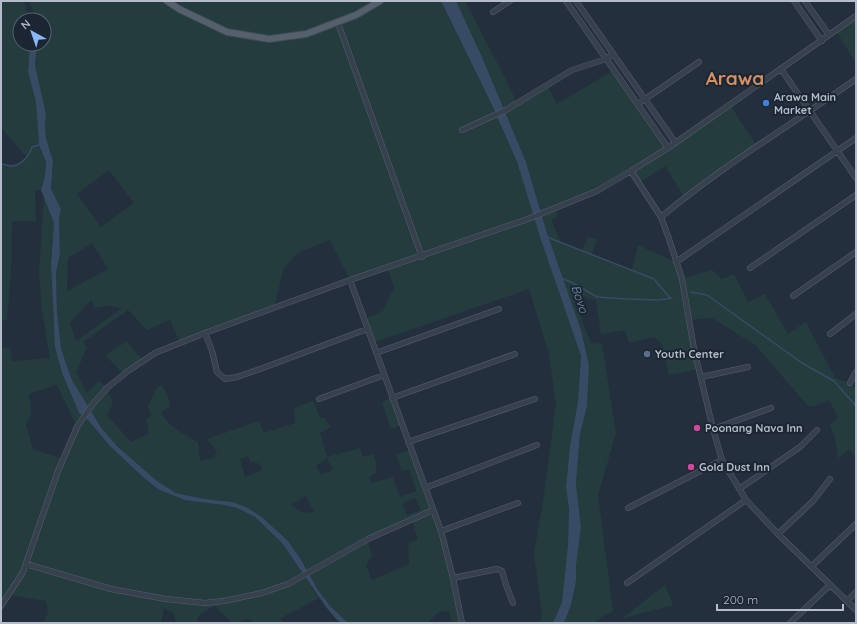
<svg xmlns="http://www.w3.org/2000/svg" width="857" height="624" viewBox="0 0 857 624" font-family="Quicksand,sans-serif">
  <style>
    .green { fill: #253c3e; fill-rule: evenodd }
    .water { fill: #374c64 }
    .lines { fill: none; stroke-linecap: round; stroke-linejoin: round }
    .stream { stroke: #374c64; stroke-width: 1.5 }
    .minor-casing { stroke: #555f6b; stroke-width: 6 }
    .major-casing { stroke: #404a56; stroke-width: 8 }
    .minor { stroke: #37414d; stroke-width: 5 }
    .major { stroke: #55606d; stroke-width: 6 }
    .shop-dot { fill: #3f7fe0; stroke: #1c2632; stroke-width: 1.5 }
    .service-dot { fill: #5c6f8a; stroke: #1c2632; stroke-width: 1.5 }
    .hotel-dot { fill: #d1479c; stroke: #1c2632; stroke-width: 1.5 }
    .labels { text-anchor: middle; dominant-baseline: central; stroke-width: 4; stroke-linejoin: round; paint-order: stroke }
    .poi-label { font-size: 11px; font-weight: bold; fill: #b3bcc8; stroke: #1c2632; text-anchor: start }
    .water-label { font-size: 12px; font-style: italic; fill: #738eab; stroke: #1c2632 }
    .town-label { font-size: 19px; font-weight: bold; fill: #d48f62; stroke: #1c2632 }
  </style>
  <rect width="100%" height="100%" fill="#232f3d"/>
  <path class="green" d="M1,1h23l5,19h-9v24h10l-2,28 8,30 3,43 7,17 -1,14 -4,14h-6l1,31h-24l-1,51 -4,48 -6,1v-157c15,0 13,5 26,-7l-26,-29z
    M30,1h295l1,1 2,-1h113l51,104 25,57 23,75 41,119 -3,45 -8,45 -4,41 3,22 -1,35 -6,58 -9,21h-14l3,-8 -8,-62 9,-52 13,-97 -7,-50 -20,-65 -157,54 -8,-24 19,-8 11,-24 -7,-20 -37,13 -20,-40 -31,12 -15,16 -10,40 -94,35 -10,-23 -23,10 -19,-20 -45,32 4,6 -11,24 11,21 12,-12 8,7 6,15 -6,12 24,27 17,-8 -1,-16 4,-2 -3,-10 9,-19 5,-2 7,14 1,8 -9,5c7,15 23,22 37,30l2,19 14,-3 3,-7 -10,-12 52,-18 5,12 31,-10 -1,-15 19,-7 7,16 4,1 7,9 -11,6 7,24 33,-9 3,9 10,-3 3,8v11l-7,4 3,6 21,-6 7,20 16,-6 -7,-22 -7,2 -6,-16 15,-6 30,82 21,92h-10l-3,-12 -10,1 -12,11h-79l-18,-17 -12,-16 -18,-32 -12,-17 -25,-23 -31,-16 -28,-3 -28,-6 -19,-12 -39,-34 -16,-18 -30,-49 -11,-31 -4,-37 -1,-39 4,-20 -1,-35 2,-9 -10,-20 2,-28 -7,-23 -1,-14 1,-10 -11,-49 2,-21h7v-24h-8zM109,170l25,33 -33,24 -24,-33zM92,243l16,26 -41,22 1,-33zM91,300l4,8 12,-2 15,2 -46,33 -6,-18zM248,456l2,5 10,3 2,6 -17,7 -5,-18zM327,458l6,12 -12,5 -5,-9zM306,496l8,16 -11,1 -12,-8zM415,498l6,12 -14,5 -5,-11zM412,520l6,20 -10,3 1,21 -37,16 -6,-15 6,-9 -4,-17z
    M456,1h9l39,75 13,27 30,-18 10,19 57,-34 54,78 62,-43 27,41 -73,51 -19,-31 -26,17 -7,-12 -35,20 -42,18 3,7 -7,4 10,22 21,8 6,-13 9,2 -5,15 40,16 6,-25 38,17 6,17 30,-9 10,9 12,-5 14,28 17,-8 23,40 18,-12 29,56 15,5 6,6v68l-7,-8 -11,9 -4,-24 -4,-8 8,-9 -9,-17 -15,6h-6l-53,-61 -43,-27 -23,2 10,49 -30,6 -7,-31 -8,-7 -25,6 -4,-13 -24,4 -5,-34 -8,-1 -15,-9 4,18 14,35 11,1 14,89 -18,62 15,116 -17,10v2h-32l7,-18 5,-24v-15l5,-39 -5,-43 4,-50 7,-28 2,-41 -8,-35 -34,-97 -21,-71 -44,-105z
    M856,16v47l-20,-32z
    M44,198l7,14 3,11 -3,41 2,53 9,56 17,40 9,7 22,26 34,32 14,11 79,19 18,9 27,26 37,55 -38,20 2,5h-28l-6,-4 -17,4 -18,-17 -15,9 -2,8h-21l-2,-10 -10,-5 -3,15h-118l5,-11 -2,-11 -36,-6 -6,7 -3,-2v-253l9,1 2,13 38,-3 -8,-48 -3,-39zM57,385l20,42 -14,32 -30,-10 -7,-24 5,-11 -2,-20z
    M127,341l16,20 -19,13 -19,-19z
    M392,398l10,27 -11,4 -9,-27z
    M665,585l8,20 -52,14z"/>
  <path class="water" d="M441,1h15l26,56 44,105 21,71 34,97 8,35 -2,41 -7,28 -4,50 5,43 -5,39v15l-5,24 -7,18h-11l9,-21 6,-58 1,-35 -3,-22 4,-41 8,-45 3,-45 -41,-119 -23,-75 -25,-57z
    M30,44h7l-2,21 11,49 -1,10 1,14 7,23 -2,28 10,20 -2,9 1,35 -4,20 1,39 4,37 11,31 30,49 16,18 39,34 19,12 28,6 28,3 14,5 17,11 25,23 12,17 18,32 12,16 18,17h-7l-4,-3 -11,-13 -44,-64 -27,-26 -18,-9 -13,-3 -39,-5 -27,-11 -14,-11 -34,-32 -22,-26 -9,-7 -17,-40 -7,-26 -4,-83 3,-41 -13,-33 4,-14 1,-14 -7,-17 -3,-43 -8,-30z"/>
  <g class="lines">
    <path class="stream" d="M1,164c3,0 7,2 10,2 10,0 18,-10 21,-19l7,-2
      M547,237l107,42 16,19
      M561,278l12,5 24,14 29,2 33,1 13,-2
      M691,292l16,3 95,68 32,18 22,25"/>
    <defs>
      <path id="minor" d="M566,1l102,147
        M576,1l99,141
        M794,1l28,40
        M805,1l24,34
        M493,12l17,-11
        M338,23l84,234
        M781,69l75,109
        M638,104l61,-42
        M462,130l44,-20 66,-40 34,-11 7,-5
        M631,171l30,46 8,22 13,40 12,70 19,80 9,31 24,40 32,34 78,76
        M661,217c61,-51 130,-92 195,-138
        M676,262l180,-124
        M750,268l106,-73
        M350,280l91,251 12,47 9,45
        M793,296l63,-44
        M205,333l7,18 5,21 8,7 12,-2 26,-9 104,-39
        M830,334l26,-20
        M376,353l123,-44
        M701,377l47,-10
        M850,383l6,-11
        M392,398l123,-44
        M319,399l65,-24
        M713,429l58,-21
        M408,442l127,-43
        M425,488l112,-43
        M739,489l61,-42 17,-17
        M628,508l94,-48
        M441,531l77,-28
        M778,534l35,-33 17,-22
        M26,564l85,25 55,10 39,4 19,-2 38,-8 26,-9 80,-45 65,-29
        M812,566l44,-42
        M453,578l44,-9 5,2 4,14 7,18
        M627,583l119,-83
        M847,601l9,-9
        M1,606l22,-34 35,-101 19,-44 15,-22 15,-17 21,-17 27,-18 50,-20 145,-53 178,-61 69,-28 34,-20 37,-23 188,-132
        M790,623l40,-38"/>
      <path id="major" d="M167,1l12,8 48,23 42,7 37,-5 50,-19 24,-14"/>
    </defs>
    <use href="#minor" class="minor-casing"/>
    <use href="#major" class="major-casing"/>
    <use href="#minor" class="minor"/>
    <use href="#major" class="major"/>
  </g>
  <circle class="shop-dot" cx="766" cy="103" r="4"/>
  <circle class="service-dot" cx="647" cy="354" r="4"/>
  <g class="hotel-dot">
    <circle cx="697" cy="428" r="4"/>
    <circle cx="691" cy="467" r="4"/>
  </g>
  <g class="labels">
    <g class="poi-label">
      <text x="774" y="97">Arawa Main<tspan x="774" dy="13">Market</tspan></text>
      <text x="655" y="354">Youth Center</text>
      <text x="705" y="428">Poonang Nava Inn</text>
      <text x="699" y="467">Gold Dust Inn</text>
    </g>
    <g class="water-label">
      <text transform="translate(580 299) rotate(72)">Bovo</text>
    </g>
    <g class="town-label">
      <text x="735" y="78">Arawa</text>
    </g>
  </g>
  <rect width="857" height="624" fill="none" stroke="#b3bcc8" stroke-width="4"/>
  <g transform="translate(32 32) rotate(320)"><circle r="19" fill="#1c2632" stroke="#58626e"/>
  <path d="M0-3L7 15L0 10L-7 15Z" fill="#89b8f8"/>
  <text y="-6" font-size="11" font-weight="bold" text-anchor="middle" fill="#b3bcc8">N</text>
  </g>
  <path d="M717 604v6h126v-6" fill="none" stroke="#b3bcc8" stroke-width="2"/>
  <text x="723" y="604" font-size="12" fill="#b3bcc8" stroke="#1c2632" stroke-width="3" paint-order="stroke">200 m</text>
</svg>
